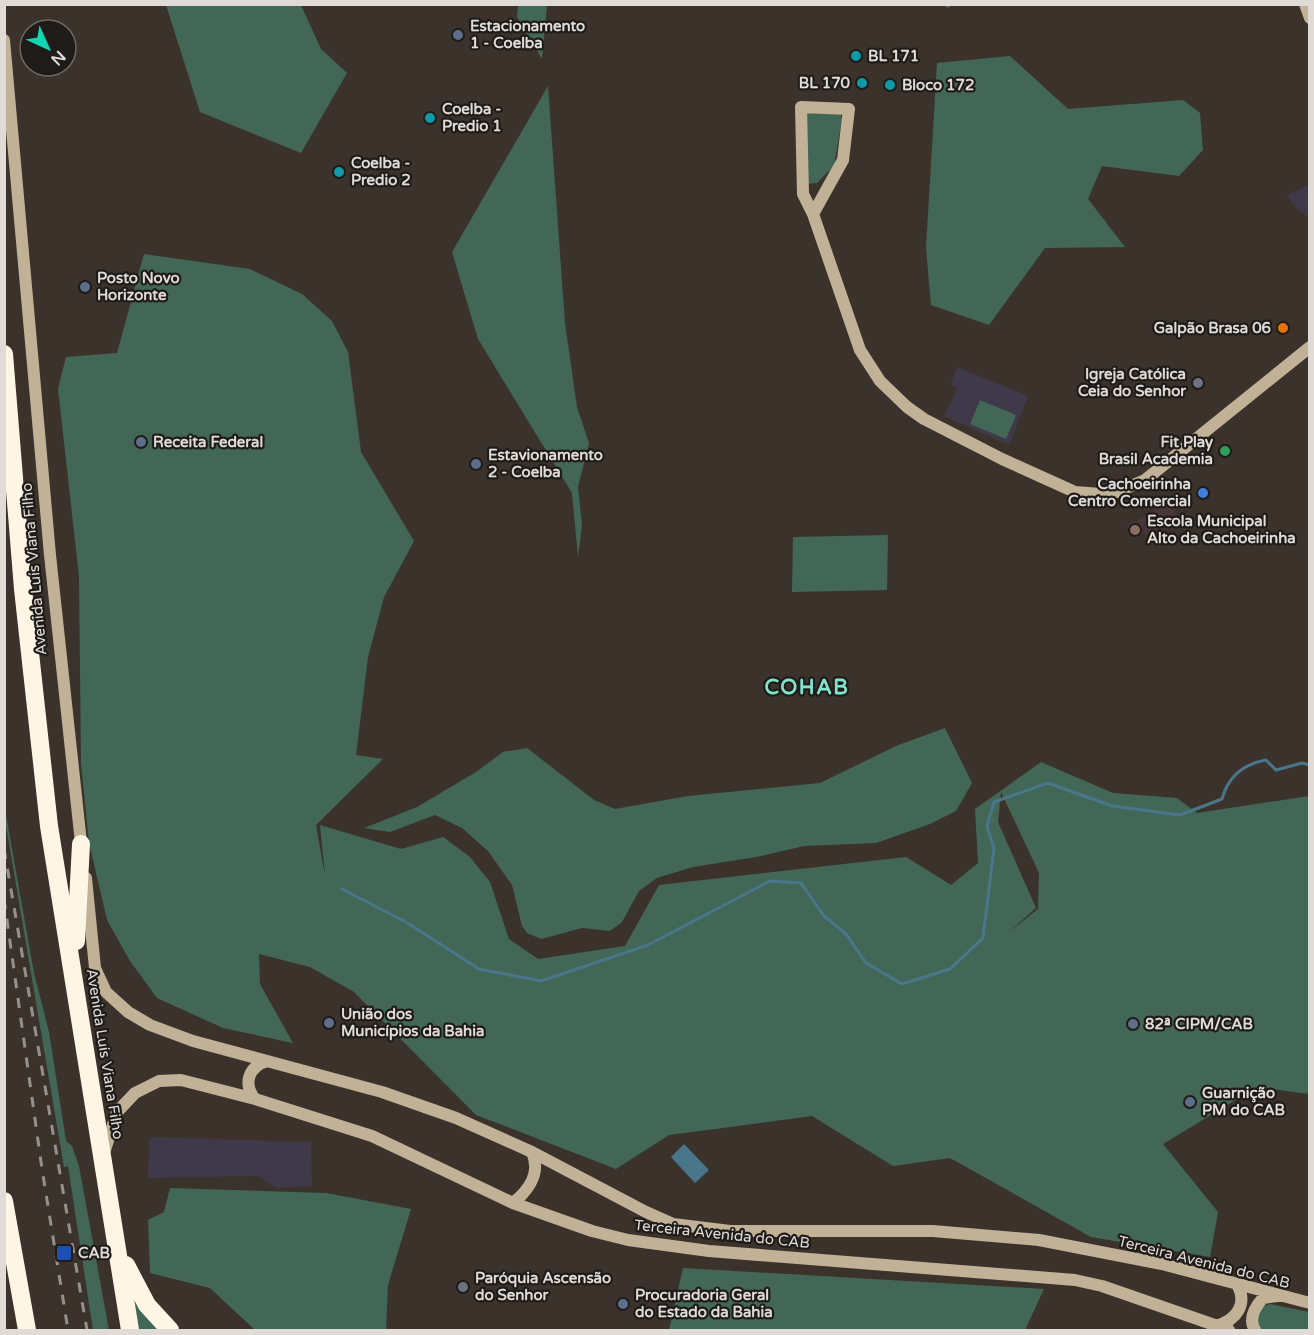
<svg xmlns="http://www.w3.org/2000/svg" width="1314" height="1335" viewBox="0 0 1314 1335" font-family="'Varela Round',sans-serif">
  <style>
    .education { fill: #3f394a }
    .medical { fill: #49363d }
    .green { fill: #426756; fill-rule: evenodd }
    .water { fill: #4a768b }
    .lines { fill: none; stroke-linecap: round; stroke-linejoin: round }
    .stream { stroke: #4a768b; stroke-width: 3 }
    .secondary { stroke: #c0b197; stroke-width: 12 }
    .highway { stroke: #fef5e5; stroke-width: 18 }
    .rail { stroke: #96908a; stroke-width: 3; stroke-dasharray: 10 10; stroke-linecap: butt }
    .service-dot { fill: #5c6f8a; stroke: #1f1b18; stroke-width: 2 }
    .culture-dot { fill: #0f9aa8; stroke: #1f1b18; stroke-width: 2 }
    .food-dot { fill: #e8710a; stroke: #1f1b18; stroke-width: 2 }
    .worship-dot { fill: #6b7280; stroke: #1f1b18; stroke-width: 2 }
    .leisure-dot { fill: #2e9e5b; stroke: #1f1b18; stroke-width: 2 }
    .shop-dot { fill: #3f7fe0; stroke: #1f1b18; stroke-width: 2 }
    .education-dot { fill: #8d6e63; stroke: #1f1b18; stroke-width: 2 }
    .transit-dot { fill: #1a4fb4; stroke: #1f1b18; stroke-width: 2 }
    .labels { text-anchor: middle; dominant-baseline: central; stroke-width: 4.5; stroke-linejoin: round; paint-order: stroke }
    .poi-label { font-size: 15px; font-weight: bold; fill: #e0dbd6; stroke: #1f1b18; text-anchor: start }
    .street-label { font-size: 15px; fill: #e0dbd6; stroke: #1f1b18 }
    .district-label { font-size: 21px; font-weight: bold; letter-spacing: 1.5px; fill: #81e3cb; stroke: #1f1b18 }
  </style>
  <rect width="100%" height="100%" fill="#3b332b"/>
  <path class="education" d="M1309,185v33l-14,-11 -8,-12z
    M957,367l71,29 -19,49 -65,-29 13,-27 -6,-5z
    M1135,521l8,12 -7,5 -10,-12z
    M149,1137l162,5 1,44 -35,2 -19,-12 -110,2z"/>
  <path class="medical" d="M1169,502l10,18 -34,14 -8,-13z"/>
  <path class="green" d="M166,5h135l20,44 26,24 -46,80 -101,-41z
    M518,5h29l-5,54 -25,-42z
    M1010,56l58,53 115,-9 17,13 3,37 -24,26 -77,-10 -14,33 37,48 -80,1 -56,77 -58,-20 -5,-57 11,-185z
    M548,86l17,237 12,84 12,36 -11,44 4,38 -4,32 -6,-64 -94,-154 -26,-87z
    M808,110l32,3 2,6 -8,47 -17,17 -11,1 -1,-66z
    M144,254l106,15 52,25 30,27 16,31 13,100 53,89 -30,56 -16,60 -12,98 27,4 -67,66 9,51 -5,-51 81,24 42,-12 27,20 20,25 19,57 29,20 87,-13 34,-61 247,-28 45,28 27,-22 -3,-54 66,-47 72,31 64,5 20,15 112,-17v298l-52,-7 -94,57 55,68 -8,45 -119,-20 -141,-79 -57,8 -81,-50 -143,19 -53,34 -140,-54 -122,-123 -44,-25 -51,-13 1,30 33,59 -70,-15 -66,-30 -27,-37 -23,-41 -18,-77 -8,-80 -2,-187 -21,-187 8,-32 51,-4zM1001,792l38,81 -1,36 -29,23 27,-24 -38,-86z
    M980,400l36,15 -10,24 -36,-15z
    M888,535l-1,55 -95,2 1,-55z
    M945,728l27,55 -16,28 -26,13 -54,19 -72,3 -48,11 -63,10 -36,11 -18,13 -17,31 -12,9 -28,-3 -41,11 -14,-6 -5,-7 -10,-41 -24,-34 -26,-23 -27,-13 -45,17 -26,-4 53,-21 59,-35 27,-20 24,-4 67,52 21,9 73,-13 132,-13 76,-37z
    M4,804l30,169 15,59 17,109 6,5 7,20 30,164h-16l-25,-164 -4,1 -59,-347z
    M170,1188l156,5 85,16 -23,76 -2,45h-131l-45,-42 -60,-15 -2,-53 16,-8z
    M683,1268l361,21 -19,41h-356z
    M132,1291l30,39h-24z
    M1270,1304l39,8v18h-49l-4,-8 6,-15z"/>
  <path class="water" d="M684,1144l25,26 -14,13 -24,-26z"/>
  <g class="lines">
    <path class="stream" d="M944,4l4,2
      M342,889l64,33 73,47 62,12 107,-36 122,-64 31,2 23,33 22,18 20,29 36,21 48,-15 33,-31 11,-90 -7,-22 7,-24 54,-19 64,23 68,9 42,-16c6,-22 22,-35 44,-39l10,10 26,-7 8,2"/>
    <path class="secondary" d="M1305,4l5,14
      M4,40l46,515 32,297
      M813,214l30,-54 6,-51 -48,-2 2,87 10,20 47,136 20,31 27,26 17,12 78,40 73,33 26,2 16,-2 28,-12 165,-133
      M86,878l9,90 11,24 22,20 22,13 43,16 189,51 74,26 76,34 114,60 27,12 57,7h203l106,9 123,24 148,39
      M255,1099c-12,-15 -7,-32 12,-38
      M105,1150l12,-38 18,-19 24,-12 22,-1 74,19 117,37 141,67 79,28 36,9 81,11 366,29 27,6 127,44
      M513,1203c17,-14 28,-30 19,-51
      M1216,1326c21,-6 32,-22 21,-42
      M1255,1330c-7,-11 0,-23 8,-32l14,-2"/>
    <path class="highway" d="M4,354l19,235 26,237 81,504
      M76,941l5,-97
      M4,1201l23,129
      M126,1265l21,40 23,25"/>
    <path class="rail" d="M4,849l83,481
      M4,899l38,270 26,161"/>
  </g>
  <g class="service-dot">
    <circle cx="458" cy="35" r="6"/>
    <circle cx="85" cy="287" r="6"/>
    <circle cx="141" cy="442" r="6"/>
    <circle cx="476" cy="464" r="6"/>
    <circle cx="329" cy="1023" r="6"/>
    <circle cx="1133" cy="1024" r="6"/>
    <circle cx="1190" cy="1102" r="6"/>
    <circle cx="623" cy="1304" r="6"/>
  </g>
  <g class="culture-dot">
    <circle cx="856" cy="56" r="6"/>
    <circle cx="862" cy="83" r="6"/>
    <circle cx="890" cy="85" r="6"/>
    <circle cx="430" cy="118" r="6"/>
    <circle cx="339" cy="172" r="6"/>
  </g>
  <circle class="food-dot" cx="1283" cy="328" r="6"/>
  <g class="worship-dot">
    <circle cx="1198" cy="383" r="6"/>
    <circle cx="463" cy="1287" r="6"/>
  </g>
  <circle class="leisure-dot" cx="1225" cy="451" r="6"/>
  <circle class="shop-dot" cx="1203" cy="493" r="6"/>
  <circle class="education-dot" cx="1135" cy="530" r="6"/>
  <rect class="transit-dot" x="56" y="1245" width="16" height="16" rx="3"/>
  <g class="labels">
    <g class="poi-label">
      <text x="470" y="26">Estacionamento<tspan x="470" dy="17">1 - Coelba</tspan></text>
      <text x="868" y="56">BL 171</text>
      <text x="850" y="83" text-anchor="end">BL 170</text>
      <text x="902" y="85">Bloco 172</text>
      <text x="442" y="109">Coelba -<tspan x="442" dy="17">Predio 1</tspan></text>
      <text x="351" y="163">Coelba -<tspan x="351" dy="17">Predio 2</tspan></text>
      <text x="97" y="278">Posto Novo<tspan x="97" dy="17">Horizonte</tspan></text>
      <text x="1271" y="328" text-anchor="end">Galpão Brasa 06</text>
      <text x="1186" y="374" text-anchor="end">Igreja Católica<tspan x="1186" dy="17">Ceia do Senhor</tspan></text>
      <text x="153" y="442">Receita Federal</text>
      <text x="1213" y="442" text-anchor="end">Fit Play<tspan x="1213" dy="17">Brasil Academia</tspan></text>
      <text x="488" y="455">Estavionamento<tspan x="488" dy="17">2 - Coelba</tspan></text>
      <text x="1191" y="484" text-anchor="end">Cachoeirinha<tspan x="1191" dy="17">Centro Comercial</tspan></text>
      <text x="1147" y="521">Escola Municipal<tspan x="1147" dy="17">Alto da Cachoeirinha</tspan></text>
      <text x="341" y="1014">União dos<tspan x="341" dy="17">Municípios da Bahia</tspan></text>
      <text x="1145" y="1024">82ª CIPM/CAB</text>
      <text x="1202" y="1093">Guarnição<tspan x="1202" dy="17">PM do CAB</tspan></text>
      <text x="78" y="1253">CAB</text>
      <text x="475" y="1278">Paróquia Ascensão<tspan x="475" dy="17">do Senhor</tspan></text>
      <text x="635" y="1295">Procuradoria Geral<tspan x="635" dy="17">do Estado da Bahia</tspan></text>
    </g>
    <g class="street-label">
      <text transform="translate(34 569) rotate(-95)">Avenida Luís Viana Filho</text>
      <text transform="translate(105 1054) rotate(81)">Avenida Luís Viana Filho</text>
      <text transform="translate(722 1234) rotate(6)">Terceira Avenida do CAB</text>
      <text transform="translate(1204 1262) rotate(14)">Terceira Avenida do CAB</text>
    </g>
    <g class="district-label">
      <text x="807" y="687">COHAB</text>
    </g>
  </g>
  <rect width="1314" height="1335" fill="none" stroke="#e0dbd6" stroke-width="12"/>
  <g transform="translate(48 48) rotate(135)"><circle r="28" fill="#1f1b18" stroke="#6c6864" stroke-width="1.5"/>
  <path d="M0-4.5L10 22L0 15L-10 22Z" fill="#14d5b3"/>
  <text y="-9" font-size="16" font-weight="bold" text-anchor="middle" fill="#e0dbd6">N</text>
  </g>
</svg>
